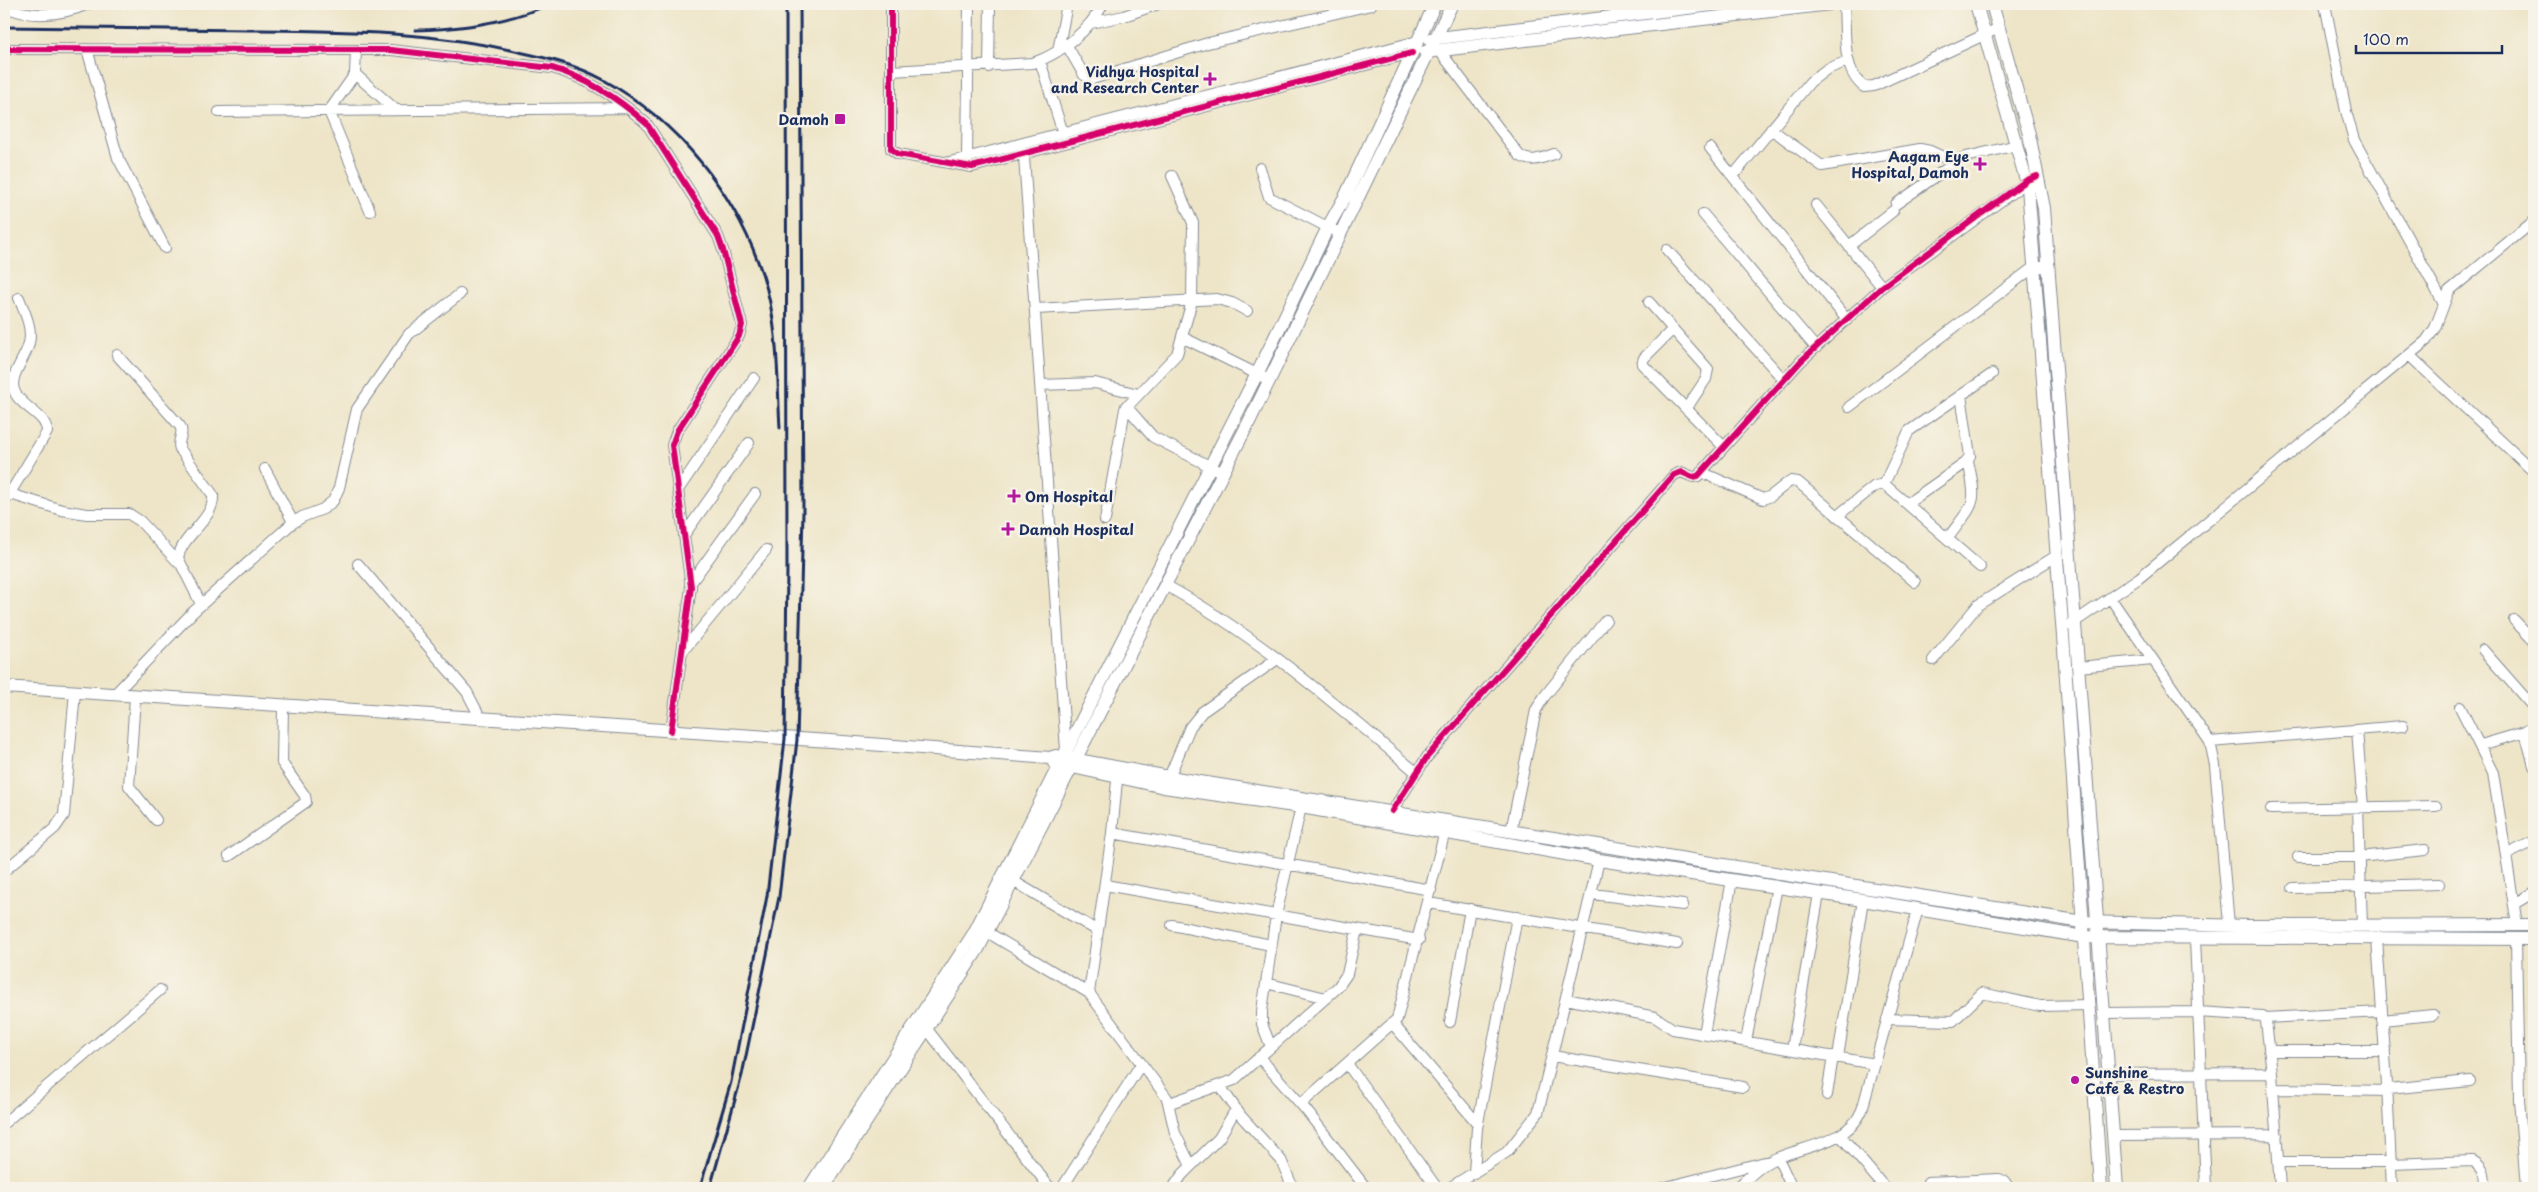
<svg xmlns="http://www.w3.org/2000/svg" width="2538" height="1192" viewBox="0 0 2538 1192" font-family="'Playpen Sans',sans-serif">
  <style>
    .lines { fill: none; stroke-linecap: round; stroke-linejoin: round }
    .minor-casing { stroke: #848a93; stroke-width: 12 }
    .major-casing { stroke: #848a93; stroke-width: 14 }
    .minor { stroke: #fff; stroke-width: 10 }
    .major { stroke: #fff; stroke-width: 12 }
    .rail { stroke: #1b2f5e; stroke-width: 3 }
    .cycleway-casing { stroke: #f7f3e8; stroke-width: 9 }
    .cycleway { stroke: #d6006c; stroke-width: 6 }
    .poi-dot { fill: #b5179e; stroke: #f7f3e8; stroke-width: 2 }
    .labels { text-anchor: middle; dominant-baseline: central; stroke-width: 5; stroke-linejoin: round; paint-order: stroke }
    .poi-label { font-size: 14px; font-weight: bold; fill: #1b2f5e; stroke: #f7f3e8; text-anchor: end }
  </style>
  <rect width="100%" height="100%" fill="#f7f3e8"/>
  <filter id="ink" filterUnits="userSpaceOnUse"><feTurbulence type="fractalNoise" baseFrequency=".02" numOctaves="2"/><feDisplacementMap in="SourceGraphic" scale="10" xChannelSelector="R" yChannelSelector="G"/><feConvolveMatrix kernelMatrix="1 2 1 2 8 2 1 2 1" color-interpolation-filters="sRGB"/></filter>
  <filter id="wash" filterUnits="userSpaceOnUse"><feTurbulence type="fractalNoise" baseFrequency=".0096" numOctaves="4" result="noise"/><feDisplacementMap in="SourceGraphic" scale="20" xChannelSelector="R" yChannelSelector="G"/><feGaussianBlur stdDeviation="1.12" result="paint"/><feColorMatrix in="noise" values="0 0 0 0 0 0 0 0 0 0 0 0 0 0 0 0 0 1.4 0 .05"/><feComposite in="paint" operator="in"/></filter>
  <g filter="url(#wash)">
    <rect width="100%" height="100%" fill="#eee5c8"/>
  </g>
  <g filter="url(#ink)">
    <g class="lines">
      <defs>
        <path id="minor" d="M891,4v145l7,5 74,13 440,-114
          M1844,4c2,26 -3,66 20,83l10,-1 125,-58
          M2325,4l21,107 8,29 90,164
          M4,6c25,13 59,9 84,-2
          M1091,23l33,-7 34,-12
          M1066,44l18,31 8,4 116,-36 163,-38
          M4,49l387,1 161,18c35,10 68,32 95,56l71,112 5,14 19,75 -3,11 -62,95 -5,14 19,142 -20,144
          M87,49l31,109 47,90
          M356,50l-1,24 -26,37 41,100
          M1439,50l80,105c12,9 23,3 35,-1
          M1058,51l9,-47
          M1040,61l23,72
          M989,67l1,-63
          M891,71l142,-8c27,-9 57,-33 70,-59
          M355,74l41,36
          M219,112l409,-4
          M1771,129l51,37 98,-17 10,2 24,11
          M1023,143l43,607
          M1710,148l137,172
          M967,158l2,-154
          M950,162l468,-121
          M1260,168l9,29 72,37
          M1733,176l77,-94 17,-13 21,-8
          M1896,204l66,-46 55,-13
          M1816,205l66,82
          M1703,214l113,134
          M1849,246l44,-35
          M1667,250l117,130
          M1649,302l59,67 -2,10 -20,30
          M1036,309l181,-10 15,4 15,8
          M1673,329l-29,29 -2,6 82,83
          M1182,337l87,43
          M117,355l63,71c5,8 -4,15 0,23l33,46c2,24 -31,40 -35,63l23,46
          M2409,355l125,117
          M1041,385l54,-2 43,11
          M1126,406l27,31 70,36
          M1849,407l185,-140h14
          M265,469l28,53
          M1701,472l62,27 8,-3 19,-15 8,1 117,100
          M1884,484l25,-53 83,-57
          M678,490l76,-112
          M10,494l52,16 25,4h42l11,7 39,42
          M4,503l43,-71c0,-18 -28,-25 -33,-42 -5,-15 12,-32 15,-47 4,-15 -5,-32 -10,-45
          M1908,503l56,-39 6,-8 -9,-61
          M1837,516l38,-30 9,-2 96,83
          M1105,520l20,-111 52,-55 15,-53 1,-78 -21,-47
          M684,535l65,-92
          M1948,538c27,-37 30,-32 20,-77
          M358,564l109,128 14,27
          M690,584l65,-90
          M1165,585c92,50 171,120 251,187
          M2111,599l99,143 5,23 14,160
          M2514,620l20,21
          M2070,625l69,-47 287,-237 9,-13 14,-37 85,-70
          M2483,650l51,58
          M682,652l84,-102
          M1933,660l45,-55 78,-49
          M2078,667l75,-7
          M114,695l78,-82 98,-88 12,-8 21,-8 10,-8 6,-13 18,-79 52,-75 51,-40
          M135,697l-6,89 27,34
          M2460,707l33,66 24,152
          M2357,730l6,77
          M2525,732l9,34
          M2210,742l193,-16
          M2481,745l44,-13 9,-6
          M1167,782l23,-55 12,-15 74,-52
          M2358,807l4,119
          M2271,809l165,-3
          M1392,811l35,-54 247,-282 7,-3 12,5 5,-1 103,-115 81,-74 149,-108
          M1511,831l25,-121 8,-13 62,-77
          M1112,833l319,57
          M2506,855l28,-14
          M229,856l77,-54 -1,-6 -23,-33 1,-56
          M2298,857h61l66,-7
          M4,871l51,-43 9,-13 11,-123
          M1013,881l85,50
          M1105,885l314,55
          M2293,888l146,-4
          M1592,894l91,11
          M1428,903l249,41
          M2514,904l20,-12
          M1172,925l99,20
          M987,932l102,61 78,105 8,35 16,33
          M2195,939l11,249
          M2377,939l10,145 5,104
          M2516,939l3,160 7,89
          M1266,983l60,15
          M1089,993l23,-160 6,-63
          M1566,999l89,18 18,12 202,35
          M2104,1013l94,-1 65,4 3,5 6,52 8,115
          M2265,1018l117,-6
          M1887,1019l66,2 29,-28 58,13 49,-1
          M2382,1020l51,-5
          M1450,1022l20,-113
          M923,1024l127,164
          M1393,1024l85,100
          M1704,1034l28,-154
          M1746,1041l31,-154
          M1271,1047l-9,-23v-13l14,-96 25,-108
          M1792,1049l27,-155
          M2269,1051h116
          M1552,1056l191,31
          M1259,1057l47,53 60,78
          M1838,1057l25,-157
          M1348,1065l89,123
          M2094,1076l14,-2 164,-1
          M1220,1086l21,30 40,44 12,28
          M2273,1089l115,2
          M2388,1089l82,-8
          M1827,1095l6,-39
          M1170,1103l64,-23 104,-93 9,-13 10,-44
          M1301,1104l96,-85 48,-188
          M4,1123l156,-133
          M1840,1135l45,53
          M2113,1136l164,-1
          M1778,1158l14,30
          M2279,1162h112
          M2391,1164l82,-3c12,7 12,15 12,27
          M1474,1173l3,-45 40,-211
          M1928,1182l71,-3 5,2 5,7
          M1062,1188l79,-124
          M1173,1188l9,-13 37,-37 17,-29
          M1449,1188l58,-36 31,-39 61,-253
          M1662,1188l103,-26
          M1737,1188c10,-9 21,-21 33,-27 30,-15 78,-16 92,-51l56,-201"/>
        <path id="major" d="M1976,4l52,183 36,462 37,539
          M1992,4l37,130 15,74 73,980
          M1430,39l290,-35
          M1425,52l405,-48
          M4,687l826,54 220,17 6,-2 113,21 914,145 165,4 286,-1
          M1054,763l110,24 137,20 298,53 264,40 221,37 450,2
          M809,1188l165,-255 287,-567 67,-139 18,-32 89,-191
          M823,1188l155,-239 273,-531 201,-414"/>
      </defs>
      <use href="#minor" class="minor-casing"/>
      <use href="#major" class="major-casing"/>
      <use href="#minor" class="minor"/>
      <use href="#major" class="major"/>
      <path class="rail" d="M4,27c82,1 164,2 245,3 93,1 179,1 270,22 28,6 57,13 83,27 76,42 134,114 161,197 16,49 14,101 17,152
        M415,30c47,-1 92,-7 135,-26
        M700,1188l31,-106 36,-186 18,-157 2,-171 -1,-564
        M710,1188l32,-113 37,-178 18,-157 6,-228 -3,-508"/>
      <defs>
        <path id="cycleway" d="M891,4v145l7,5 74,13 440,-114
          M4,49l387,1 161,18c35,10 68,32 95,56l71,112 5,14 19,75 -3,11 -62,95 -5,14 19,142 -20,144
          M1392,811l35,-54 247,-282 7,-3 12,5 5,-1 103,-115 81,-74 145,-107 10,-4"/>
      </defs>
      <use href="#cycleway" class="cycleway-casing"/>
      <use href="#cycleway" class="cycleway"/>
    </g>
  </g>
  <g class="poi-dot">
    <path d="M1207.5 71.5h5v5h5v5h-5v5h-5v-5h-5v-5h5z"/>
    <rect x="834" y="113" width="12" height="12" rx="2.5"/>
    <path d="M1977.5 156.5h5v5h5v5h-5v5h-5v-5h-5v-5h5z"/>
    <path d="M1011.5 488.5h5v5h5v5h-5v5h-5v-5h-5v-5h5z"/>
    <path d="M1005.5 521.5h5v5h5v5h-5v5h-5v-5h-5v-5h5z"/>
    <circle cx="2075" cy="1080" r="5"/>
  </g>
  <g class="labels">
    <g class="poi-label">
      <text x="1199" y="71">Vidhya Hospital<tspan x="1199" dy="16">and Research Center</tspan></text>
      <text x="829" y="119">Damoh</text>
      <text x="1969" y="156">Aagam Eye<tspan x="1969" dy="16">Hospital, Damoh</tspan></text>
      <text x="1025" y="496" text-anchor="start">Om Hospital</text>
      <text x="1019" y="529" text-anchor="start">Damoh Hospital</text>
      <text x="2085" y="1072" text-anchor="start">Sunshine<tspan x="2085" dy="16">Cafe &amp; Restro</tspan></text>
    </g>
  </g>
  <rect width="2538" height="1192" fill="none" stroke="#f7f3e8" stroke-width="20"/>
  <path d="M2356 45v8h146v-8" fill="none" stroke="#1b2f5e" stroke-width="2.5"/>
  <text x="2363" y="45" font-size="15" fill="#1b2f5e" stroke="#f7f3e8" stroke-width="4" paint-order="stroke">100 m</text>
</svg>
